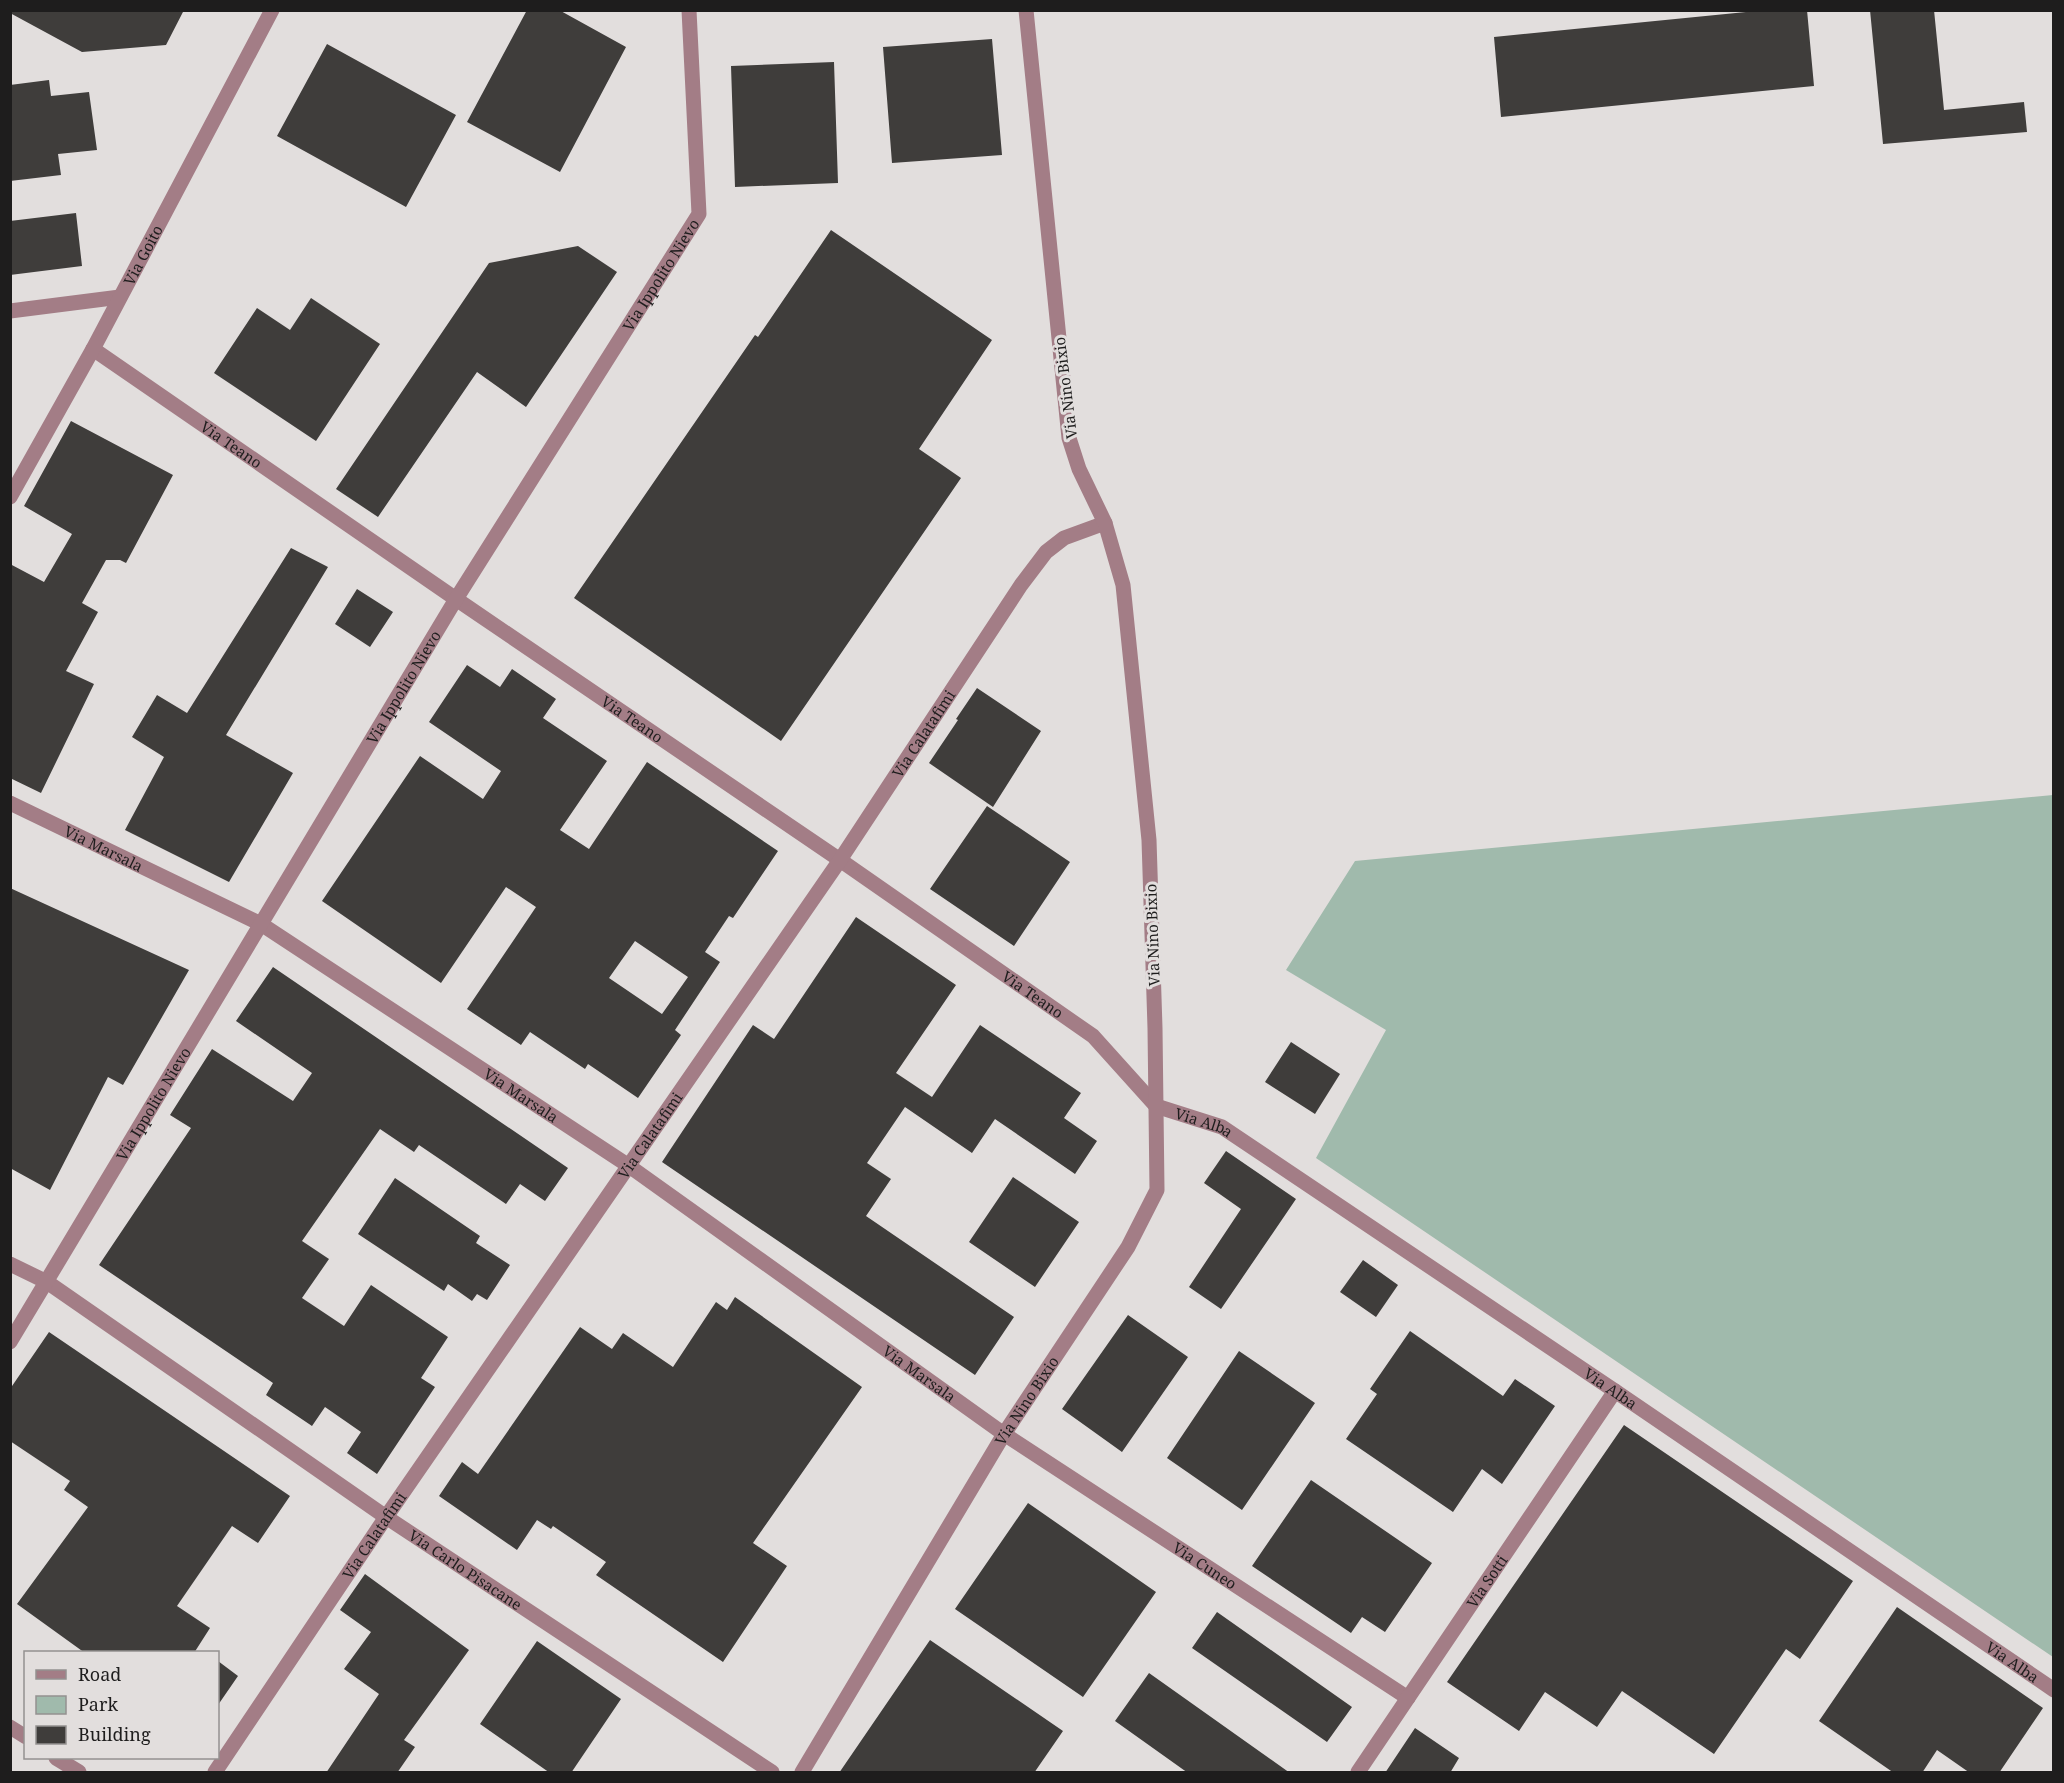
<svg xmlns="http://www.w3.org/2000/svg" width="2064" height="1783" viewBox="0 0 2064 1783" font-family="'Noto Serif',serif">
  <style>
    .green { fill: #a0baac }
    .building { fill: #3f3d3b; fill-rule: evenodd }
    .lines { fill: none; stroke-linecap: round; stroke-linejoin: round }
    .minor { stroke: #a37d86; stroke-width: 15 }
    .labels { text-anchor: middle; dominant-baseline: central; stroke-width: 6; stroke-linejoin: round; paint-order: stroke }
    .street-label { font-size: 15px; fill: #1e1d1d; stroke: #e2dedd }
  </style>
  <rect width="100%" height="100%" fill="#e2dedd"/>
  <path class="green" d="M2053,795h1l-1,862 -737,-499 70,-128 -100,-60 69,-109z"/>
  <path class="building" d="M10,10h174l-18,35 -84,7 -72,-39z
    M527,10h32l67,37 -66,125 -93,-50z
    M1766,10h41l7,76 -313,31 -7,-80z
    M1870,10h64l10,100 80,-8 3,30 -144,12z
    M992,39l10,116 -110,8 -9,-116z
    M327,44l129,71 -50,92 -129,-71z
    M834,62l4,121 -103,4 -4,-121z
    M49,80l2,16 38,-4 8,58 -39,4 3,21 -51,6v-96z
    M76,213l6,53 -72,9v-54z
    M831,230l161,110 -73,109 42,29 -180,263 -207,-143 181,-263 3,2z
    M578,246l39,26 -91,135 -49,-35 -99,145 -42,-28 153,-226z
    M311,298l69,46 -64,97 -102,-68 43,-65 33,22z
    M71,421l102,54 -47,88 -6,-3h-14l-24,43 16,9 -32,59 28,13 -53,109 -31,-15v-214l34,18 28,-48 -48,-28z
    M291,548l37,19 -102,168 67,38 -64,109 -104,-52 39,-73 -32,-20 25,-42 30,18z
    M357,589l36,23 -23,35 -35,-23z
    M467,665l33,22 12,-18 44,30 -13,19 64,43 -47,69 29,19 58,-87 131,89 -45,67 -4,-2 -24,36 15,10 -45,68 6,5 -43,63 -50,-34 -3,5 -55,-37 -9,13 -54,-36 69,-102 -30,-20 -65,96 -119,-82 98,-145 63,43 18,-28 -72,-49zM635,941l53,36 -26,37 -53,-36z
    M977,688l64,43 -48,76 -64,-44 29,-43 -2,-1z
    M987,806l83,56 -56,84 -84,-57z
    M10,888l179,82 -66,115 -15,-8 -58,113 -40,-22z
    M856,917l100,68 -60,88 36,24 48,-72 101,68 -17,25 33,23 -22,33 -80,-55 -23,34 -67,-46 -38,56 24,16 -25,37 148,101 -39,58 -313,-213 91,-137 21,14z
    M273,967l295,201 -23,33 -25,-17 -14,20 -87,-59 -5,7 -34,-23 -78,112 27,18 -27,39 42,28 27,-41 77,52 -27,41 14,9 -58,87 -30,-21 14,-21 -36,-25 -13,19 -46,-31 7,-12 -174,-118 92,-137 -21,-13 42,-66 81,52 19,-28 -76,-52z
    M1291,1042l49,32 -25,40 -50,-32z
    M1226,1151l70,48 -75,110 -32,-22 52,-78 -37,-26z
    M1013,1177l66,45 -44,65 -66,-45z
    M395,1178l85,58 -4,7 34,22 -23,35 -10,-6 -5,7 -24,-17 -4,7 -86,-57z
    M1363,1260l35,25 -22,32 -36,-25z
    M735,1297l127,90 -109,156 34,23 -64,96 -127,-87 10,-13 -53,-36 -2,3 -14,-9 -20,30 -78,-54 23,-34 16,12 102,-147 32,22 11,-16 50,34 43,-65 11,8z
    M1128,1315l60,42 -66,95 -60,-43z
    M1410,1331l93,65 12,-17 40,27 -53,78 -20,-15 -29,43 -107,-73 31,-45 -7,-5z
    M49,1332l241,164 -32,47 -26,-17 -55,80 33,22 -16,25h-109l-68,-49 71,-97 -24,-17 6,-9 -60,-40v-52z
    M1239,1351l76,52 -73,107 -75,-52z
    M1624,1425l229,156 -53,78 -14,-10 -72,105 -92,-63 -25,36 -52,-35 -26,39 -72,-49z
    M1311,1480l121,83 -47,69 -23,-15 -11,16 -99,-67z
    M1028,1503l128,89 -73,105 -128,-88z
    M365,1574l104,76 -65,90 11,7 -18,26h-71l53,-79 -35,-25 27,-37 -31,-22z
    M1897,1607l146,101 -44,65h-29l-33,-23 -15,23h-28l-75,-52z
    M1217,1612l135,95 -25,35 -135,-94z
    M930,1640l133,91 -29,42h-195z
    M537,1641l84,58 -50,74h-21l-70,-49z
    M218,1661l20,15 -20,29z
    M1149,1673l141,100h-102l-73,-52z
    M1415,1728l44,30 -9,15h-65z"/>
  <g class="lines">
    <g class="minor">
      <path d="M10,311l110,-14"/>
      <path id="s1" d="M93,349l363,250 384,261 253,176 63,70 66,21 393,264 439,299"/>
      <path id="s2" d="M10,497l83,-148 179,-339"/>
      <path id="s3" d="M10,803l251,121 368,242 375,268 404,264"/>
      <path id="s4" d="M10,1264l37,18 339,235 386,255"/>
      <path id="s5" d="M10,1342l446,-743 243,-385 -10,-204"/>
      <path d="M10,1727l16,10"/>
      <path d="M56,1758l23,14"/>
      <path id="s6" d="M215,1772l171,-255 454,-657 181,-275 25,-33 18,-14 41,-15"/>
      <path id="s7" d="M802,1772l202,-338 124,-187 29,-57 -2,-162 -6,-188 -26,-255 -18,-62 -26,-54 -10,-31 -43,-428"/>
      <path id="s8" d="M1358,1772l257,-381"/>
    </g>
  </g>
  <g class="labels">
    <g class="street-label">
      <text stroke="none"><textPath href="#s2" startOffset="276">Via Goito</textPath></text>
      <text stroke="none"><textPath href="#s5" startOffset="1250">Via Ippolito Nievo</textPath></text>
      <text transform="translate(1065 388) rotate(-97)">Via Nino Bixio</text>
      <text stroke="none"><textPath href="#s1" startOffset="168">Via Teano</textPath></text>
      <text stroke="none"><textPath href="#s5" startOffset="764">Via Ippolito Nievo</textPath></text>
      <text stroke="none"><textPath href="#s1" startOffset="654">Via Teano</textPath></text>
      <text stroke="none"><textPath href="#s6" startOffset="1257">Via Calatafimi</textPath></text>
      <text stroke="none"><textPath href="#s3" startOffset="104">Via Marsala</textPath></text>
      <text transform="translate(1152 935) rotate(-92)">Via Nino Bixio</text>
      <text stroke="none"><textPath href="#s1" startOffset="1140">Via Teano</textPath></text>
      <text stroke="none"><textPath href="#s3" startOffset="590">Via Marsala</textPath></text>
      <text stroke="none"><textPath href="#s5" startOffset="278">Via Ippolito Nievo</textPath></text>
      <text stroke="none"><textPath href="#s1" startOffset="1358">Via Alba</textPath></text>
      <text stroke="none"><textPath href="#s6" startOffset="771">Via Calatafimi</textPath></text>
      <text stroke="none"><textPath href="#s3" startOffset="1076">Via Marsala</textPath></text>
      <text stroke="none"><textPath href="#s1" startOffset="1845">Via Alba</textPath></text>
      <text stroke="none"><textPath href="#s7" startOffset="434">Via Nino Bixio</textPath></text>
      <text stroke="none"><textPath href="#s6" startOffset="285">Via Calatafimi</textPath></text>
      <text stroke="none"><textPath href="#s3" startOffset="1420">Via Cuneo</textPath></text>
      <text stroke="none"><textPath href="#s4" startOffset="549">Via Carlo Pisacane</textPath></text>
      <text stroke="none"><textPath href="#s8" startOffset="230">Via Sotti</textPath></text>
      <text stroke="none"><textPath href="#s1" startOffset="2331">Via Alba</textPath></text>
    </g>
  </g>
  <rect width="2064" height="1783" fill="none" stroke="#1e1d1d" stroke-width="24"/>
  <rect x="24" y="1651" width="195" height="108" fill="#e2dedd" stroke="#949190" stroke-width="1.5"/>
  <rect x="36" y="1670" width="30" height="9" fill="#a37d86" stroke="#949190" stroke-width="1.5"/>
  <text x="78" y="1681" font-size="18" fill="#1e1d1d">Road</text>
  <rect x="36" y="1696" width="30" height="18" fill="#a0baac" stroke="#949190" stroke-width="1.5"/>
  <text x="78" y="1711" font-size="18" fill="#1e1d1d">Park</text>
  <rect x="36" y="1726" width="30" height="18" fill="#3f3d3b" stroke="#949190" stroke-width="1.5"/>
  <text x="78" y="1741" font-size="18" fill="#1e1d1d">Building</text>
</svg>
